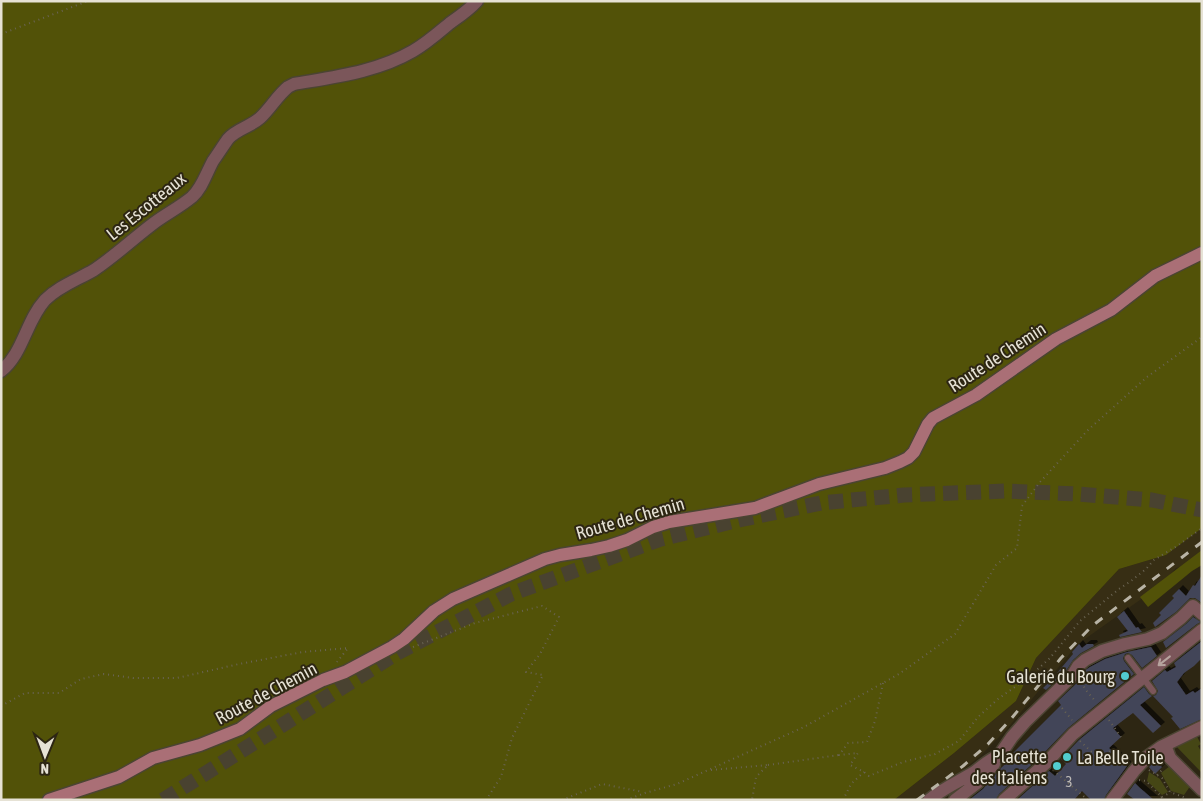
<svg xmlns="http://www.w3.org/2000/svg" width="1203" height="801" viewBox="0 0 1203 801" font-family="'Asap Condensed',sans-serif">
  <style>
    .built { fill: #372e14 }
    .green { fill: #454615 }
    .forest { fill: #525208 }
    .building { fill: #434458; filter: url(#shadow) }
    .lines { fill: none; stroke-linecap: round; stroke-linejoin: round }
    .highway-tunnel { stroke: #494230; stroke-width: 15; stroke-dasharray: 15 8; stroke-linecap: butt }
    .lane-casing { stroke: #4b4432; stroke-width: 9 }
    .street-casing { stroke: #4b4432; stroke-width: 15 }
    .secondary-casing { stroke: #4b4432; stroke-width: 15 }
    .path { stroke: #6a6453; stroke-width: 2; stroke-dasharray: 1 4; stroke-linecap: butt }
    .lane { stroke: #7b565a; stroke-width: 6 }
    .street { stroke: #7b565a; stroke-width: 12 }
    .secondary { stroke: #aa6f76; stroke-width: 12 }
    .rail { stroke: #b8b3a5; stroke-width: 3; stroke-dasharray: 9 9; stroke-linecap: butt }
    .oneway { stroke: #b6a39e }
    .poi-dot { fill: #52cdcf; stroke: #2d2613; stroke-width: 2 }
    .labels { text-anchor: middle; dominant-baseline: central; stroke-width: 4; stroke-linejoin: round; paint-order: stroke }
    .number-label { font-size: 15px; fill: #bdbab6 }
    .street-label { font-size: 18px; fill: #e6e2d5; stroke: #2d2613 }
    .poi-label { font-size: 18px; fill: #e6e2d5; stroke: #2d2613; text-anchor: end }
  </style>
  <defs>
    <filter id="shadow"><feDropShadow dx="4" dy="-4" stdDeviation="0" flood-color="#0009"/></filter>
  </defs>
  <rect width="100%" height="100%" fill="#2d2613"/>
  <path class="built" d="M1202,528v32l-6,4 -20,4 -15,17 -83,59 -72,86 -27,27 -53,43h-32l60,-47 62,-52 20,-43 83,-89 47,-14z"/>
  <path class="green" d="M1196,735l5,9 -3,2 4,7v20l-27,-28z
    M1170,766l21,19 -7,10 -13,-4 -10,-18z
    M1149,772l11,7 8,13 -6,3 -15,-14z"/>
  <path class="forest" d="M1,1h1201v527l-36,27 -47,14 -83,89 -20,43 -62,52 -60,47h-893z
    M1202,550v15l-10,6 -44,36 -8,-10z"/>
  <path class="building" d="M1202,575v28l-7,-5h-5l-14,14 -21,15 -2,-4 8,-8 -2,-2 15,-15 -2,-2 7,-7 7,7 7,-11 2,1z
    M1124,611l12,17 2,-1 4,5 -22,5 -1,-2 9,-4 -11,-14z
    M1193,617l8,5 -4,2 -31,24 -3,-6 23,-18z
    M1202,641v17l-8,8 -10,7 -7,9 9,13 7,-4 2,2 7,-5v31l-22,10 -9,-11 2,-1 -20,-21 3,-1 2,-4 -6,-10 13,-11 2,2 9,-5 -2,-4z
    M1079,644l3,4 5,-4h6l1,2 -13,7 -8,7 -7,11 -20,19 -3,-2 15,-14 -1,-1 16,-19 -1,-2z
    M1151,647l6,9 -15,12 -10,-13 -4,-2 -3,1 -2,4 1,3 10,13 -66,54 -28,29 -41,37 -3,6h-27l14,-11 18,-21 13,-12 -2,-2 49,-49 -3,-4 20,-19 6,-11 6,-4 15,-8 22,-7z
    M1144,687l5,7 3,2 -12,9 21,21 -8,7 -20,-20 -20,15 8,9 -12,11 18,17v1l-21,29 -2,5h-13l-9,-9 -8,9h-57l32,-29 6,5 11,-12 -5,-5 18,-19z
    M1155,761l7,6 -7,7 -6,-7z
    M1135,783l5,5 14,12h-19l-8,-6z"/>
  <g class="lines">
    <path class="highway-tunnel" d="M163,800l234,-147 114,-59 150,-55 78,-19 82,-17 83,-8 101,-4 73,3 74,6 50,10"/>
    <defs>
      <path id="lane" d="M1128,658l25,33"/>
      <path id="street" d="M1,371c22,-17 25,-50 44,-71 14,-14 32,-20 49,-30 21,-14 40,-32 60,-47 12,-9 26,-16 38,-26 10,-9 14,-23 21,-36 5,-7 10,-15 15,-22 8,-10 22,-12 32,-21 10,-9 17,-22 28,-31l6,-3c40,-7 83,-12 119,-33 14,-8 25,-18 37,-28 10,-7 19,-13 27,-22
        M1165,745l5,13 32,32
        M929,800c13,-11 29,-18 44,-27 9,-6 16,-14 26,-17l13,-19 13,-15 47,-46 6,-10 7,-6 17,-9 23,-7 23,-5 14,-6 19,-15 12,-12 9,8
        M955,800l22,-17 17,-19
        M1004,800l42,-37 27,-29 129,-104
        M1112,800l22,-29 13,-14 14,-10 41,-20"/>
      <path id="secondary" d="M49,800l70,-23 34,-19 47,-13 40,-16 31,-23 52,-26 22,-8 47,-25 12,-8 30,-28 19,-12 92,-40 15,-4 31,-5 18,-4 18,-6 26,-13 16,-5 86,-14 64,-24 66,-16 15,-6 8,-4 6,-6 14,-28 5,-6 43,-23 80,-56 55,-29 44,-34 47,-23"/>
    </defs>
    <use href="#lane" class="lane-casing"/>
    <use href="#street" class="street-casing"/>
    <use href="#secondary" class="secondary-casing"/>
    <path class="path" d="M1,34l87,-33
      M413,647l62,-24 67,-17 17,11 -19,37 -14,18 17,3 -31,63 -11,39 -15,23
      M1082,682l3,7 11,13
      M883,683l-8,38 -8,21 -19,1 -9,12 19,-2 -8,12 14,7 5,4 34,-14 32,-8 24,-13 19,-24 20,-18 31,-22 21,-19 30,-37 39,-32 12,-8 15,-12 8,-9 23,-14 25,-18
      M1,706l24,-13h34l22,-14 23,-5 29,4h44l62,-14 64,-12 45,-4 -11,14
      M1062,708l10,12
      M1109,720l12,17
      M1080,741l20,19 12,-11
      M768,765l71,-10
      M711,770l57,-5 -12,12 -4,23
      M1053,770l35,30
      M1149,770l13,8 8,14 16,6
      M1157,775l7,-7
      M1139,780l7,1 16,16 -5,3
      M1162,797l9,-5
      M562,800l40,-16 41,8
      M626,800l19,-7 32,-9 127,-57 95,-53 56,-40 41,-69 21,-17 5,-42 18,-24 48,-52 59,-53 55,-40
      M843,800l8,-16 13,-12"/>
    <use href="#lane" class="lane"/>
    <use href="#street" class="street"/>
    <use href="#secondary" class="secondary"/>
    <path class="rail" d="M917,800l46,-34 25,-22 23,-25 50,-61 31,-32 110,-84"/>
  </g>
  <defs><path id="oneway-shaft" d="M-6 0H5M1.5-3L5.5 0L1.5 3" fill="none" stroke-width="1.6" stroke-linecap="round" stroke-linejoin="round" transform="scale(1.25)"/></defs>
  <use class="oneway" href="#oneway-shaft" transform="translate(1164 661) rotate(142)"/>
  <g class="poi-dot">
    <circle cx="1125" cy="676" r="5"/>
    <circle cx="1067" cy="757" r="5"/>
    <circle cx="1057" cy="766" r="5"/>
  </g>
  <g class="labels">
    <g class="number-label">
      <text x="1069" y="781">3</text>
    </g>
    <g class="street-label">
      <text transform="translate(146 206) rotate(-39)">Les Escotteaux</text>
      <text transform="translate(997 357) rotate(-33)">Route de Chemin</text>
      <text transform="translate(630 518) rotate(-16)">Route de Chemin</text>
      <text transform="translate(266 693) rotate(-28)">Route de Chemin</text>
    </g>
    <g class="poi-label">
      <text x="1115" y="676">Galerie du Bourg</text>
      <text x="1047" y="756">Placette<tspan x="1047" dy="21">des Italiens</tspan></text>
      <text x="1077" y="757" text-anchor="start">La Belle Toile</text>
    </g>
  </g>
  <rect width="1203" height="801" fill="none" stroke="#e6e2d5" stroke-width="5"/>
  <g transform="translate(45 756) rotate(181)" stroke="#2d2613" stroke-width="4" paint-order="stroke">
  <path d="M0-4L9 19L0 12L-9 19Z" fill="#e6e2d5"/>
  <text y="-8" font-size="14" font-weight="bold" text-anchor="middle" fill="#e6e2d5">N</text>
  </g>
</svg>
